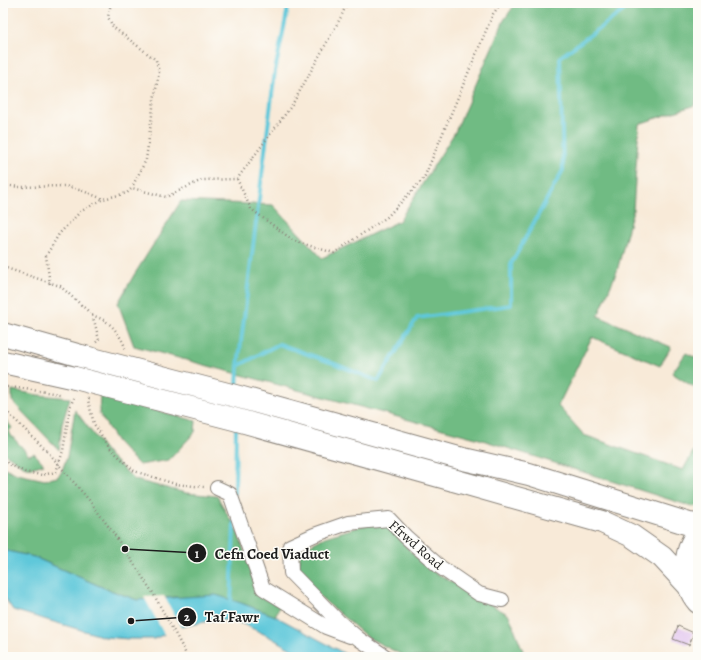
<svg xmlns="http://www.w3.org/2000/svg" width="701" height="660" viewBox="0 0 701 660" font-family="Alegreya,serif">
  <style>
    .forest { fill: #70bb83; stroke: #466c50 }
    .water { fill: #5fc8da; stroke: #3e727b }
    .pier { fill: #f8ead8 }
    .lines { fill: none; stroke-linecap: round; stroke-linejoin: round }
    .stream { stroke: #5fc8da; stroke-width: 4 }
    .building { fill: #d7aeec }
    .street-casing { stroke: #8a837a; stroke-width: 16 }
    .highway-casing { stroke: #8a837a; stroke-width: 24 }
    .path { stroke: #8a837a; stroke-width: 2.5; stroke-dasharray: 1 3; stroke-linecap: butt }
    .street { stroke: #fff; stroke-width: 14 }
    .highway { stroke: #fff; stroke-width: 22 }
    .highway-bridge-casing { stroke: #8a837a; stroke-width: 24; stroke-linecap: butt }
    .path-bridge { stroke: #8a837a; stroke-width: 2.5; stroke-dasharray: 1 3; stroke-linecap: butt }
    .highway-bridge { stroke: #fff; stroke-width: 22 }
    .labels { text-anchor: middle; dominant-baseline: central; stroke-width: 3; stroke-linejoin: round; paint-order: stroke }
    .street-label { font-size: 14px; fill: #1c1c1c; stroke: #fdfcf7 }
    .leader { fill: none; stroke: #1c1c1c; stroke-width: 1.5 }
    .callout-dot { fill: #1c1c1c; stroke: #fdfcf7; stroke-width: 1.5 }
    .mark-label { font-size: 12px; text-anchor: middle; font-weight: bold; fill: #fff }
    .callout-label { font-size: 15px; text-anchor: middle; font-weight: bold; fill: #1c1c1c; stroke: #fdfcf7; stroke-width: 3; stroke-linejoin: round; paint-order: stroke }
  </style>
  <rect width="100%" height="100%" fill="#fdfcf7"/>
  <filter id="ink" filterUnits="userSpaceOnUse"><feTurbulence type="fractalNoise" baseFrequency=".025" numOctaves="2"/><feDisplacementMap in="SourceGraphic" scale="8" xChannelSelector="R" yChannelSelector="G"/><feConvolveMatrix kernelMatrix="1 2 1 2 8 2 1 2 1" color-interpolation-filters="sRGB"/></filter>
  <filter id="wash" filterUnits="userSpaceOnUse"><feTurbulence type="fractalNoise" baseFrequency=".012" numOctaves="4" result="noise"/><feDisplacementMap in="SourceGraphic" scale="16" xChannelSelector="R" yChannelSelector="G"/><feGaussianBlur stdDeviation="0.9" result="paint"/><feColorMatrix in="noise" values="0 0 0 0 0 0 0 0 0 0 0 0 0 0 0 0 0 1.4 0 .05"/><feComposite in="paint" operator="in"/></filter>
  <g filter="url(#wash)">
    <rect width="100%" height="100%" fill="#f8ead8"/>
    <path class="forest" d="M516,3h182v85l-3,17 -56,19 -6,86 -16,61 -19,45 73,31 -11,19 -68,-29 -34,69 26,29 99,35 15,-27v62l-5,2 -217,-69 -342,-92 -16,-43 16,-28 47,-74 92,4 49,53 77,-37 56,-89 49,-112z
      M686,353l12,6v31l-26,-17z
      M12,390l26,5 32,3 -8,26 -3,26 -47,-49z
      M100,395l96,26 -1,11 -26,28 -30,5 -22,-23 -18,-29z
      M75,410l34,45 26,25 51,13 31,3 22,39 14,44 9,19 18,8 -5,10 -34,-13 -66,-6 -38,3 -33,-12 -70,-31 -31,-7v-83l14,7 28,6 12,-3 4,-4 6,-16z
      M3,416l9,12 -4,4 21,23 5,-2 10,11c-24,9 -22,-2 -41,-11z
      M368,524l22,4 23,26 18,16 78,45 14,36 5,6h-122l-39,-20 -49,-42 -20,-25 3,-20 24,-13z"/>
    <path class="water" d="M3,550l31,7 70,31 33,12 79,-5 25,8 34,13 76,41h-46l-37,-21 -25,-12 -25,-5 -37,8 -27,12h-25l-24,-2 -92,-27 -8,-12h-2z"/>
    <path class="pier" d="M164,596l18,33 -17,7 -21,-39z"/>
    <g class="lines">
      <path class="stream" d="M238,366l41,-22 51,18 48,19 39,-63 94,-13v-41l52,-94 -3,-113 74,-54
        M237,391l1,-25 37,-295 14,-68
        M235,493l1,-67
        M231,605l3,-83"/>
    </g>
    <g id="blocks">
      <path class="building" d="M678,626l16,7 -5,12 -16,-6z"/>
    </g>
  </g>
  <g filter="url(#ink)">
    <use href="#blocks" fill-opacity="0" stroke="#8a837a" stroke-width="1"/>
    <g class="lines">
      <defs>
        <path id="street" d="M217,488l13,6 33,94 63,39 24,9
          M386,657l-27,-18 -21,-18 -47,-48 -1,-27 24,-11 34,-12 41,-4 17,18 34,30 39,27 23,6"/>
        <path id="highway" d="M3,334l78,22
          M3,362l72,16
          M459,458l70,16 141,44 19,6 9,1
          M453,480l149,42 30,14 30,21 27,29
          M698,533c-15,19 -16,50 0,69"/>
      </defs>
      <use href="#street" class="street-casing"/>
      <use href="#highway" class="highway-casing"/>
      <path class="path" d="M111,3l-3,14 5,10 43,33 3,12 -5,28 -8,60 -14,27
        M237,179l14,30 43,32 40,12 53,-36 37,-39 69,-164 8,-11
        M3,185l16,2 46,-1 18,5 20,8
        M3,267l57,19 27,24 5,5 3,9 4,16 -4,3
        M50,284l-4,-28 13,-22 21,-22 23,-13 24,-6 5,-5 34,9 36,-17 35,-1 55,-74 49,-88 6,-14
        M92,315c4,2 9,3 13,6 9,5 18,19 21,29
        M3,387h7l50,7
        M89,398l-1,2 6,24 15,23 25,24 41,13 29,3
        M3,408l44,43
        M3,461l22,11 17,3 14,-3 7,-21 7,-44 5,-12"/>
      <use href="#street" class="street"/>
      <use href="#highway" class="highway"/>
      <defs>
        <path id="highway-bridge" d="M81,356l158,41 220,61
          M75,378l159,41 219,61"/>
      </defs>
      <use href="#highway-bridge" class="highway-bridge-casing"/>
      <path class="path-bridge" d="M47,451l42,49 25,34 39,59 31,57 3,7"/>
      <use href="#highway-bridge" class="highway-bridge"/>
    </g>
  </g>
  <g class="labels">
    <g class="street-label">
      <text transform="translate(416 545) rotate(41)">Ffrwd Road</text>
    </g>
  </g>
  <path class="leader" d="M125 549L197 553M131 621L187 617"/>
  <g class="callout-dot">
    <circle cx="125" cy="549" r="4"/>
    <circle cx="131" cy="621" r="4"/>
    <circle cx="197" cy="553" r="10"/>
    <circle cx="187" cy="617" r="10"/>
  </g>
  <g class="mark-label">
    <text x="197" y="558">1</text>
    <text x="187" y="621">2</text>
  </g>
  <g class="callout-label">
    <text x="272" y="559">Cefn Coed Viaduct</text>
    <text x="232" y="622">Taf Fawr</text>
  </g>
  <rect width="701" height="660" fill="none" stroke="#fdfcf7" stroke-width="16"/>
</svg>
